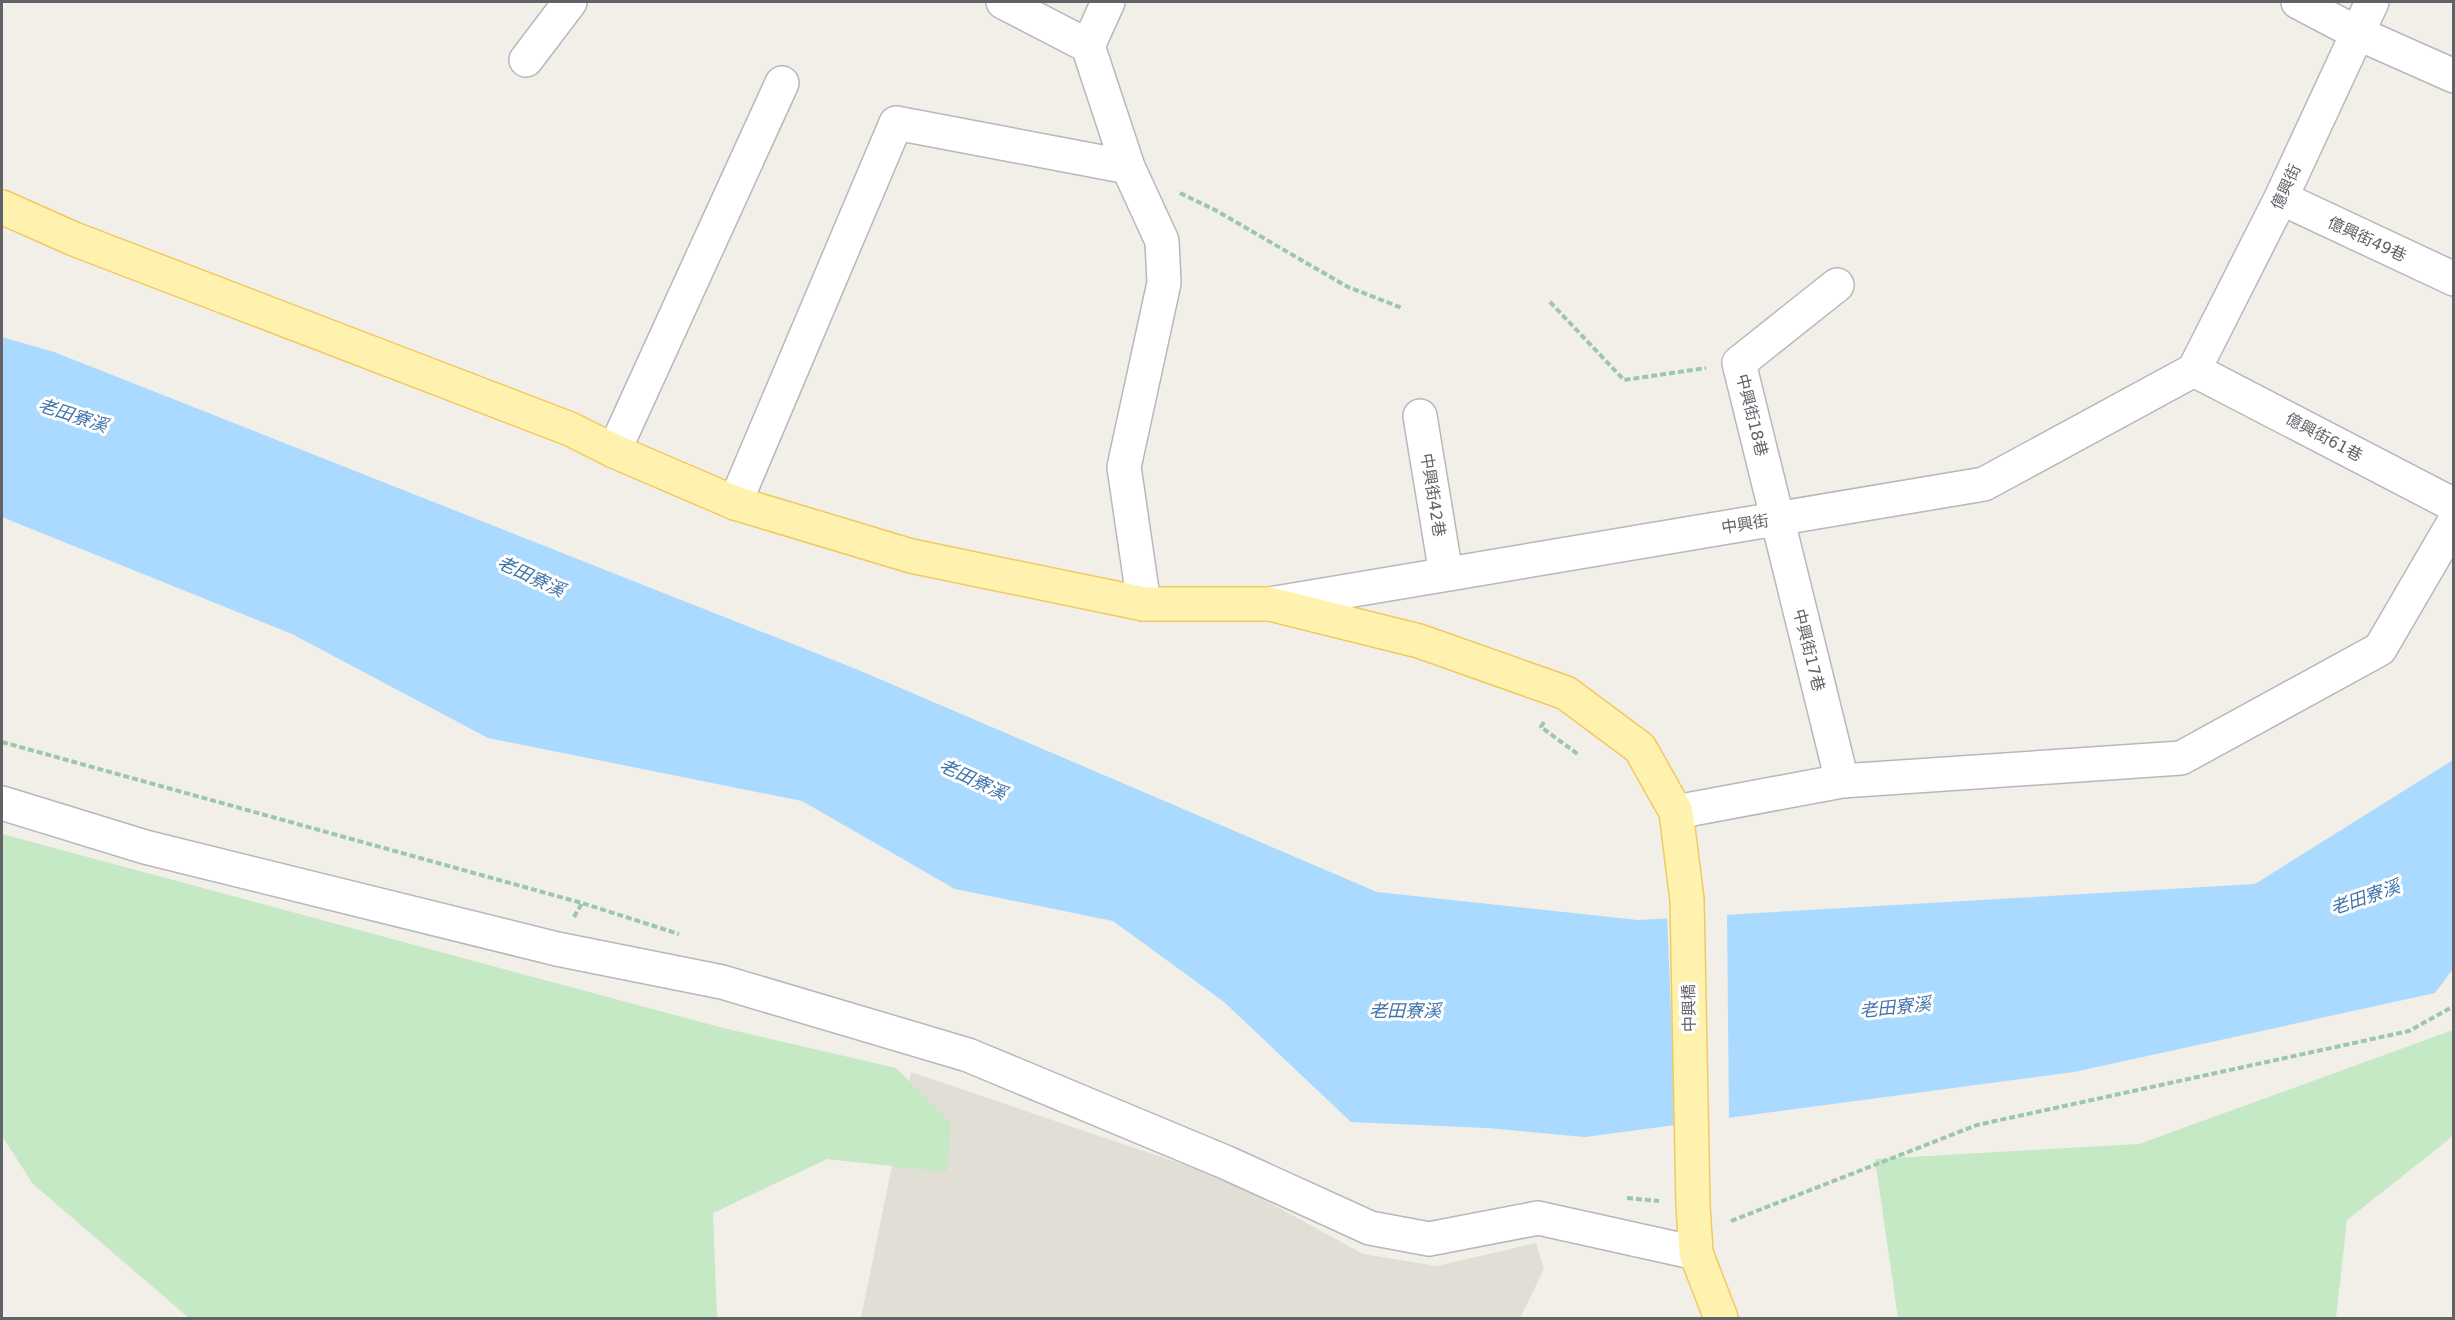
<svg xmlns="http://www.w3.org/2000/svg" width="2455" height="1320" viewBox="0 0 2455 1320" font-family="'DejaVu Sans','Noto Sans TC',sans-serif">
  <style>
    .education { fill: #e1ded6 }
    .green { fill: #c5e8c5 }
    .water { fill: #aadaff }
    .pier { fill: #f1efe8 }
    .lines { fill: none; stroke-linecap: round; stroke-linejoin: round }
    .minor-casing { stroke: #b5b8bc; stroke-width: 36 }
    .major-casing { stroke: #f2c960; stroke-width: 36 }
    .path { stroke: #9cc7a9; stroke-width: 4; stroke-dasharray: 6 3; stroke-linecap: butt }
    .minor { stroke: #fff; stroke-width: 33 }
    .major { stroke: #fff2af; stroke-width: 33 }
    .labels { text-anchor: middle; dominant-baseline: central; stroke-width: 6; stroke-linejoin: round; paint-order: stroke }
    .street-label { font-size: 16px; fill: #5f6368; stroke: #fff }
    .water-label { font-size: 18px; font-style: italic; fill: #4174aa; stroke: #fff }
  </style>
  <rect width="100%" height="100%" fill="#f1efe8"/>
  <path class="education" d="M911,1072l315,107 137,75 74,12 99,-23 8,26 -24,49h-659z"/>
  <path class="green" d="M2,834l721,194 173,40 55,55 -4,49 -120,-13 -114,54 4,105h-528l-156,-134 -31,-48z
    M2453,1030v106l-106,84 -11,98h-438l-23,-159 264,-15z"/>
  <path class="water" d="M2,337l52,15 802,317 521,223 261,28 617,-36 198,-124v209l-18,24 -361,79 -489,65 -98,-9 -136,-6 -127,-120 -111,-81 -158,-32 -153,-88 -314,-63 -196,-104 -290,-117z"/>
  <path class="pier" d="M1727,912l2,209 -53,7 -9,-213z"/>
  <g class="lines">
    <defs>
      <path id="minor" d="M1003,2l85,44
        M1108,2l-20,44 40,121 34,74 2,42 -40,184 20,137
        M2298,2l59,31 97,43
        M526,60l44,-58
        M2281,198l173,81
        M1837,285l-98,78 103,418
        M2194,370l87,-172 91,-196
        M2194,370l260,135
        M1420,416l26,158
        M614,451l168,-368
        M735,503l161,-380 232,44
        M1270,604l714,-120 210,-114
        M2,803l143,44 412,102 165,33 246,73 257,107 145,66 59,11 109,-21 158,35
        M1676,812l166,-31 339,-23 199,-109 74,-127"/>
      <path id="major" d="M2,207l72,32 496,190 44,22 121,52 176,53 233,48h126l149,37 147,52 74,55 36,64 11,88 6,305 3,48 25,65"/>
    </defs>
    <use href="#minor" class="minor-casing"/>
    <use href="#major" class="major-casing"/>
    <path class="path" d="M1180,193l35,17 133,77 54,21
      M1550,302l74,78 82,-12
      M1544,722l-3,5 38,28
      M2,742l580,161 97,31
      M574,917l8,-14
      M1627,1198l32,3
      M1731,1221l246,-96 432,-94 45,-25"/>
    <use href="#minor" class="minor"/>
    <use href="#major" class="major"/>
  </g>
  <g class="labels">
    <g class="street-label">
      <text transform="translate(2286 187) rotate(-65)">億興街</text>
      <text transform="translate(2367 239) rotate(25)">億興街49巷</text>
      <text transform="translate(1752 415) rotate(76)">中興街18巷</text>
      <text transform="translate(2324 437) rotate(28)">億興街61巷</text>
      <text transform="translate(1433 495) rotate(81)">中興街42巷</text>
      <text transform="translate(1745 524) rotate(-9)">中興街</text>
      <text transform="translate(1809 650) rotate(76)">中興街17巷</text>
      <text transform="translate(1689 1008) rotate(-91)">中興橋</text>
    </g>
    <g class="water-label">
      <text transform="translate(73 415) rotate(18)">老田寮溪</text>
      <text transform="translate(531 576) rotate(25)">老田寮溪</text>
      <text transform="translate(973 779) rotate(25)">老田寮溪</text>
      <text transform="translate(2365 897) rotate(-19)">老田寮溪</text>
      <text transform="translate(1895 1007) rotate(-6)">老田寮溪</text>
      <text x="1405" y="1010">老田寮溪</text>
    </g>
  </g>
  <rect width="2455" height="1320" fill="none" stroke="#5f6368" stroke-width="6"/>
</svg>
